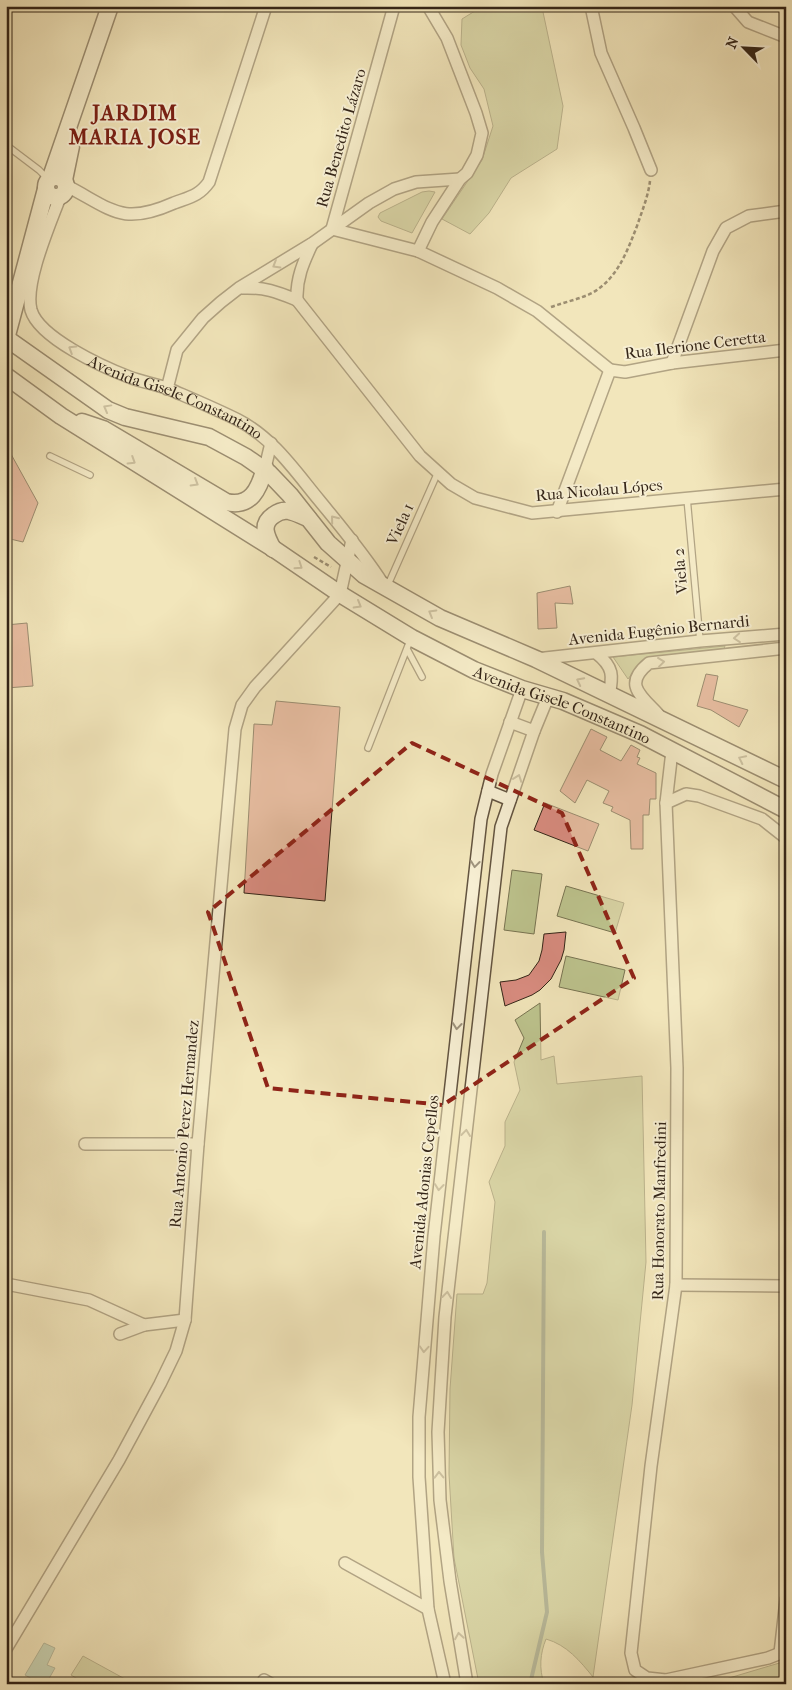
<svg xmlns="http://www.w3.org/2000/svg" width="792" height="1690" viewBox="0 0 792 1690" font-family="'IM FELL French Canon',serif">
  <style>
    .green { fill: #bdc48e; stroke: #787452 }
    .water { fill: #9cc0ac; stroke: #728270 }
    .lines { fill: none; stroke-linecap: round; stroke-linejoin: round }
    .stream { stroke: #728270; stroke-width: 4 }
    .building { fill: #d98c80; stroke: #332417 }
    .service-casing { stroke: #635440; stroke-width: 8 }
    .minor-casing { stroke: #635440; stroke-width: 14 }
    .secondary-casing { stroke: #332417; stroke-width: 19 }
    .path { stroke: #332417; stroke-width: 2.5; stroke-dasharray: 4 2.5; stroke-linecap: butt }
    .service { stroke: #f7efd3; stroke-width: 5.5 }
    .minor { stroke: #f7efd3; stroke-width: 11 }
    .secondary { stroke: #f7efd3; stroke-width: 16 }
    .oneway { stroke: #9f947e }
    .marked { fill: none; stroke: #8f2418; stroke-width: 4; stroke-dasharray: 10 6; stroke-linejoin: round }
    .labels { text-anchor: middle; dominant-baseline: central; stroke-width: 4; stroke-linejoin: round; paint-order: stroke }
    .street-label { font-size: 16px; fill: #332417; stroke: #f7efd3 }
    .district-label { font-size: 21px; font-weight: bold; letter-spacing: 1px; fill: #7a1f14; stroke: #f7efd3 }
  </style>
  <rect width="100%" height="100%" fill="#f2e6bb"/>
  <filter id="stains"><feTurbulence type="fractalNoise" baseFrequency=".004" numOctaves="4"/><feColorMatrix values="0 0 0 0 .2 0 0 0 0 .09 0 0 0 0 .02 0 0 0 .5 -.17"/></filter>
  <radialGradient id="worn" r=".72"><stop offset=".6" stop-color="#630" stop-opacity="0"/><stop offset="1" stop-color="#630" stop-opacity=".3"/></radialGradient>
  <path class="green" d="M483,6h52l8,6 20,94 -6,43 -46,29 -22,35 -19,21 -28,-15 40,-59 11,-34 -9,-37 -14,-21 -9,-23 1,-26z
    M429,191l6,1 -23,41 -31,-12 -3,-4 2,-4 42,-21z
    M725,646l-2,5 -74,8 -8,3 -13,17 -15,-22z
    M512,870l30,4 -8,60 -30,-4z
    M566,886l58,17 -9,30 -58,-17z
    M566,956l59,14 -7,30 -59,-13z
    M540,1003l1,57 13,-4 3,28 85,-8 4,186 -14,143 -39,272c-13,-16 -26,-32 -47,-38 -6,15 -7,29 -2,45h-65l-25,-126 -5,-84 1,-85 7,-95h26l4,-11 8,-81 -6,-20 16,-36v-24l15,-32 -6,-28 10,-24 -9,-18z
    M83,1656l42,23 -3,5h-36l-15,-9z
    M786,1661v23h-77z"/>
  <path class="water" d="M44,1643l11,5 -8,17 8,3 -9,16h-5l-16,-9z"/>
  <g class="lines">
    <path class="stream" d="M530,1684l17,-72 -5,-60 2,-320"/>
  </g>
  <path class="building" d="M6,445l32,58 -15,39 -17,-4z
    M570,586l3,18 -18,-1 2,25 -19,1 -1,-36z
    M27,623l6,63 -27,2v-63z
    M706,674l12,2 -5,24 35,10 -9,17 -28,-17 -14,-4z
    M276,701l64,6 -15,194 -81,-8 10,-169 18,1z
    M591,729l16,8 -7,13 21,11 10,-16 9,5 -3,7 3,1 -3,6 19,9v26h-6l-1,16h-6v34h-12l-1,-29 -19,-9 2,-4 -10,-4 6,-12 -22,-11 -12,23 -15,-12z
    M545,803l54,21 -11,27 -54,-21z
    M566,932l-2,18 -3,10 -10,19 -11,11 -8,5 -27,11 -5,-24 16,-2 13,-5 10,-14 3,-11 2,-16z"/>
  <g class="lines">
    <defs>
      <path id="service" d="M6,145l33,25 8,8
        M50,456l40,19
        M687,498l13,143
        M387,587l51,-115
        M407,649l15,28
        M368,748l43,-110"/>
      <g id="minor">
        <path d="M591,6l10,47 33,75 17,42"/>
        <path d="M734,6l14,16 38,15"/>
        <path d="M67,186c46,24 55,40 107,17 16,-6 25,-7 35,-21l57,-176"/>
        <path id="s1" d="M60,197c-10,27 -36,86 -29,113 8,28 72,57 98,67 13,5 27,7 40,12 23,10 47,20 69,31 35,18 57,51 81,80 22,27 45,54 64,84"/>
        <path d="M332,229l86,22 79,37 40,23 73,59"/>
        <path d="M332,229l62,-223"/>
        <path d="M418,251l14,-29 28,-43 7,-6 10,-18 5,-22 -6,-20 -29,-75 -19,-32"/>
        <path d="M242,288c23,-1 35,4 55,12 -1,-21 6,-37 15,-56"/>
        <path d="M297,300l123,156 31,28 24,14 57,15 254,-24"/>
        <path d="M672,363l41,-112 13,-23 23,-12 37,-5"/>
        <path d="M167,389l10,-39 26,-32 18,-16 18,-14 74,-45 56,-40 25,-14 22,-7 44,-3"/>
        <path d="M265,468l6,-25"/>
        <path d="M557,512l53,-142 15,2 47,-9 114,-13"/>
        <path d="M596,653c18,14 17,23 13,43"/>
        <path d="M536,659l164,-18 86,-7"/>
        <path d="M658,714c-18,-19 -35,-30 -9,-51l137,-15"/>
        <path d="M510,722l24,9"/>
        <path d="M672,751l-6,52 11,265 -1,217 -25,181 -20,187 4,17 12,8 19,2 102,-22 18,-7"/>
        <path d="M488,791l22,9"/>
        <path d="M666,803l20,-9 13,2 63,23 24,19"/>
        <path d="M85,1144h113"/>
        <path d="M6,1284l83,16 55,25 41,-5"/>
        <path d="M676,1285l110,1"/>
        <path d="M120,1334l24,-9"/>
        <path d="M345,1563l83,46"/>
        <path d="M6,1649l113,-189 41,-76 16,-33 9,-31 13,-176 37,-415 7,-24 13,-18 85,-93 12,-54"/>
        <path d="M780,1653l6,-53"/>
        <path d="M264,1680l7,4"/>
        <path d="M445,1684l-17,-75 -9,-132v-60l15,-181 47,-417 11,-45 30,-85"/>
        <path d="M467,1684l-17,-103 -10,-81 -2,-68 7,-115 56,-490 33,-96 14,-34"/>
      </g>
      <g id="secondary">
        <circle cx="56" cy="187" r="10"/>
        <path d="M51,177l59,-171"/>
        <path d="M64,180l7,-34"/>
        <path d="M6,338l102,72 17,7 84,20 37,20 23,16 21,22 38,48 36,32 76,43 96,41 250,121"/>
        <path d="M6,339l40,-150"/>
        <path id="s2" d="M6,376l55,40 213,133 66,45 72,44 62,32 48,19 41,12 77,33 146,76"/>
        <path d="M82,422l21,7 123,73c25,6 33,-13 39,-34"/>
        <path d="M273,549c-7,-13 -13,-25 1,-34 4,-3 10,-5 15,-4 6,1 13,5 19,7"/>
      </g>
    </defs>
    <use href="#service" class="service-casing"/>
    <use href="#minor" class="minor-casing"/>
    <use href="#secondary" class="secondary-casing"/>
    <path class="path" d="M551,307c14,-5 29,-8 41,-14 25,-14 35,-41 45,-67 5,-15 11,-29 13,-45
      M314,557l17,10"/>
    <use href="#service" class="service"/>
    <use href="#minor" class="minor"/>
    <use href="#secondary" class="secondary"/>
  </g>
  <defs><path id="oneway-chevron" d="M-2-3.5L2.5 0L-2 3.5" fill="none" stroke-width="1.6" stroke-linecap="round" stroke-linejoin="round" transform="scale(1.25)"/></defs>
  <g class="oneway">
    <use href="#oneway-chevron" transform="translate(276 265) rotate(149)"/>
    <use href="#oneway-chevron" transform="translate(72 349) rotate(-148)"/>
    <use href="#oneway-chevron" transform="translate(107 408) rotate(-151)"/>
    <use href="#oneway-chevron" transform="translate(132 461) rotate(32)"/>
    <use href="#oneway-chevron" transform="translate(195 483) rotate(31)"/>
    <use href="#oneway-chevron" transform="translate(334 519) rotate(-129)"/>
    <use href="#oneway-chevron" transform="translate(299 566) rotate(34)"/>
    <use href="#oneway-chevron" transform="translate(358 605) rotate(30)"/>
    <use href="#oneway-chevron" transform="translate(432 613) rotate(-150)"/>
    <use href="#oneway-chevron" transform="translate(737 638) rotate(175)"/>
    <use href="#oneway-chevron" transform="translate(661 662) rotate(-7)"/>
    <use href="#oneway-chevron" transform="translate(580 681) rotate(-153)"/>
    <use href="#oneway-chevron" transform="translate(742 759) rotate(-154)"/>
    <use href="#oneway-chevron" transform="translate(518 778) rotate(-70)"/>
    <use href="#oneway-chevron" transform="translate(475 864) rotate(97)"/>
    <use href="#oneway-chevron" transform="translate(457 1026) rotate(96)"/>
    <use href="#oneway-chevron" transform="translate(466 1133) rotate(-83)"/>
    <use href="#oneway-chevron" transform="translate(439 1187) rotate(96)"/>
    <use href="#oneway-chevron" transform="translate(447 1295) rotate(-83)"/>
    <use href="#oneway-chevron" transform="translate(424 1349) rotate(94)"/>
    <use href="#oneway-chevron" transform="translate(439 1475) rotate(-91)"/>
    <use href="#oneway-chevron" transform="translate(459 1636) rotate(-99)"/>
  </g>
  <path d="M0 0H792V1690H0ZM412,743l150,70 72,165 -191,127 -175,-17 -60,-176z" fill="#f2e6bb" fill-opacity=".55" fill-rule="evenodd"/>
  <path class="marked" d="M412,743l150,70 72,165 -191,127 -175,-17 -60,-176z"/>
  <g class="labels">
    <g class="street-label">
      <text transform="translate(341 138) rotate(-74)">Rua Benedito Lázaro</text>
      <text transform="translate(695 345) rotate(-7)">Rua Ilerione Ceretta</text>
      <text stroke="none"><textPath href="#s1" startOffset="290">Avenida Gisele Constantino</textPath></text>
      <text transform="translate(599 490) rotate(-5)">Rua Nicolau Lópes</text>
      <text transform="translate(400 524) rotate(-66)">Viela 1</text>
      <text transform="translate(680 571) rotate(-95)">Viela 2</text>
      <text transform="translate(659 630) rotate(-6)">Avenida Eugênio Bernardi</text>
      <text stroke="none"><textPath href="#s2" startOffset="648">Avenida Gisele Constantino</textPath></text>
      <text transform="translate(184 1124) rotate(-85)">Rua Antonio Perez Hernandez</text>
      <text transform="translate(424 1182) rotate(-84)">Avenida Adonias Cepellos</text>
      <text transform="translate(659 1211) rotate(-89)">Rua Honorato Manfredini</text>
    </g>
    <g class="district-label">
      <text x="135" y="113">JARDIM<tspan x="135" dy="24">MARIA JOSE</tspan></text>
    </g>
  </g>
  <rect width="792" height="1690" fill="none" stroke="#f2e6bb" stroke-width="25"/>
  <rect x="8" y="8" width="777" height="1675" fill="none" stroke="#332417" stroke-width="2.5"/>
  <rect x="12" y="12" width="767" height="1665" fill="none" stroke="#332417"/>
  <g transform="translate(744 48) rotate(294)" stroke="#f7efd3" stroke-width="4" paint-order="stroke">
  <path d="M0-4L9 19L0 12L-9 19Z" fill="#332417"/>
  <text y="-8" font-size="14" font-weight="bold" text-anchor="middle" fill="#332417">N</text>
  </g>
  <rect width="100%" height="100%" filter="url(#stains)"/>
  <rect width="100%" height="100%" fill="url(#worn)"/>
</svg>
